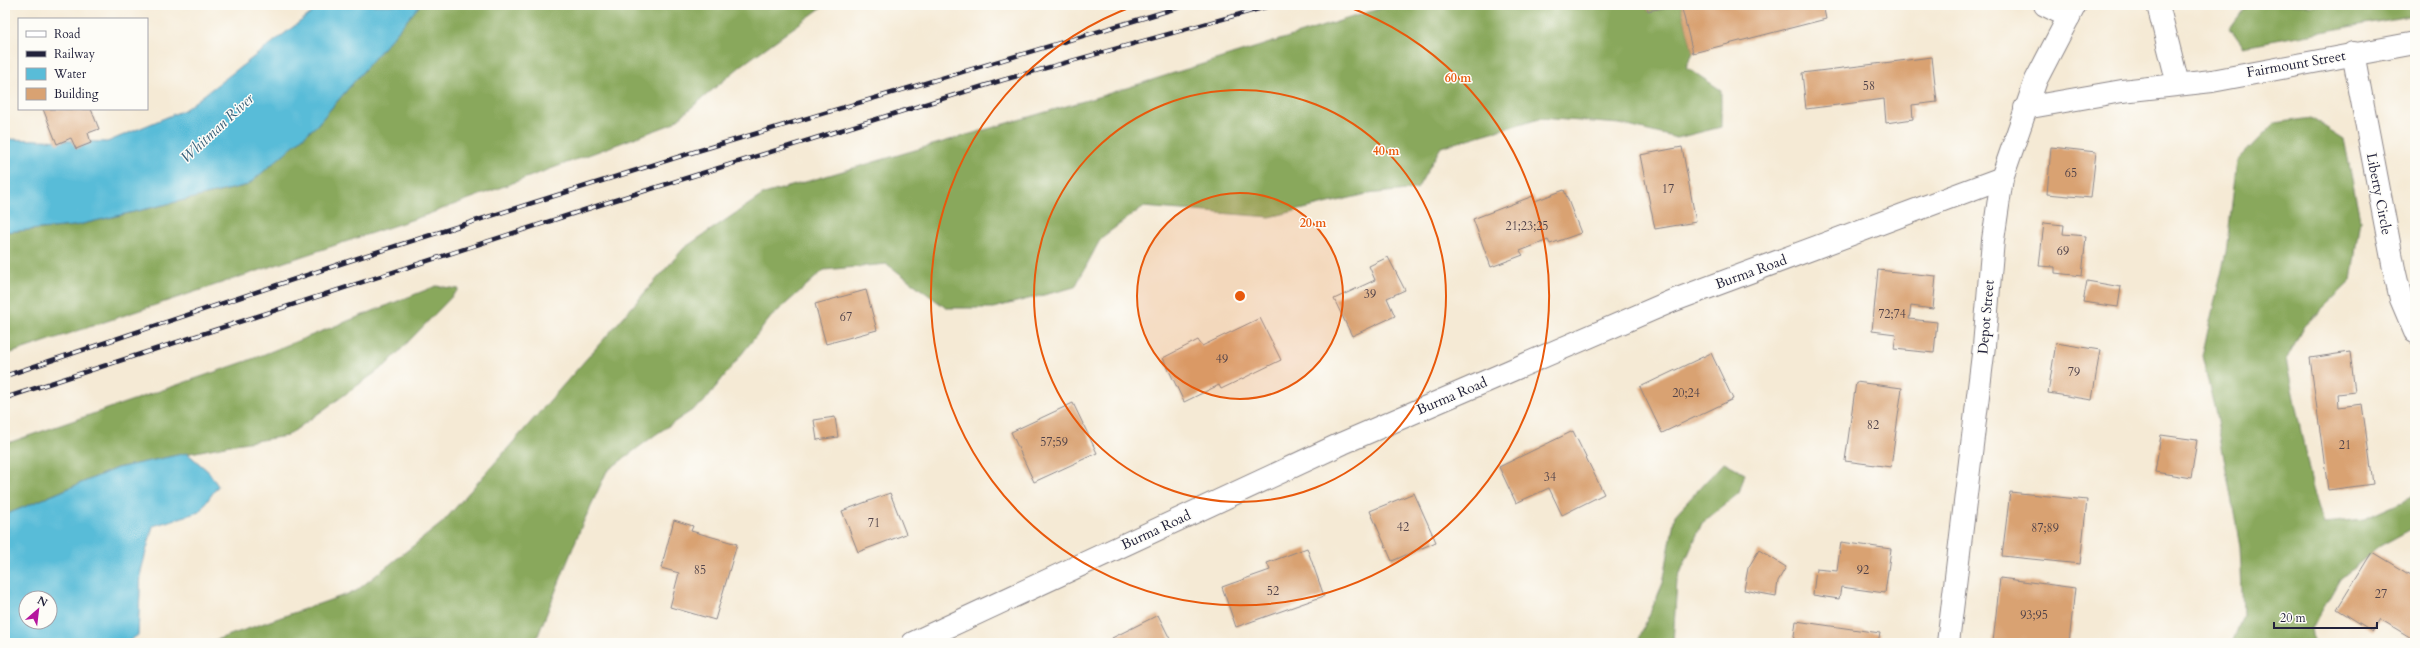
<svg xmlns="http://www.w3.org/2000/svg" width="2420" height="648" viewBox="0 0 2420 648" font-family="Cardo,serif">
  <style>
    .forest { fill: #89a85c; stroke: #56654c }
    .water { fill: #59bcd8; stroke: #3e6f8a; fill-rule: evenodd }
    .building { fill: #d9a272 }
    .lines { fill: none; stroke-linecap: round; stroke-linejoin: round }
    .minor-casing { stroke: #8c8688; stroke-width: 24 }
    .major-casing { stroke: #8c8688; stroke-width: 24 }
    .minor { stroke: #fff; stroke-width: 22 }
    .major { stroke: #fff; stroke-width: 22 }
    .rail-casing { stroke: #22223b; stroke-width: 4.5 }
    .rail { stroke: #fdfcf7; stroke-width: 3; stroke-dasharray: 9; stroke-linecap: butt }
    .ring { fill: none; stroke: #e8590c; stroke-width: 2 }
    .labels { text-anchor: middle; dominant-baseline: central; stroke-width: 3; stroke-linejoin: round; paint-order: stroke }
    .number-label { font-size: 12px; fill: #504249 }
    .street-label { font-size: 14px; fill: #22223b; stroke: #fdfcf7 }
    .water-label { font-size: 15px; font-style: italic; fill: #38607a; stroke: #fdfcf7 }
    .centre { fill: #e8590c; stroke: #fdfcf7; stroke-width: 2 }
    .ring-label { font-size: 12px; text-anchor: middle; font-weight: bold; fill: #e8590c; stroke: #fdfcf7; stroke-width: 3; stroke-linejoin: round; paint-order: stroke }
  </style>
  <rect width="100%" height="100%" fill="#fdfcf7"/>
  <filter id="ink" filterUnits="userSpaceOnUse"><feTurbulence type="fractalNoise" baseFrequency=".025" numOctaves="2"/><feDisplacementMap in="SourceGraphic" scale="8" xChannelSelector="R" yChannelSelector="G"/><feConvolveMatrix kernelMatrix="1 2 1 2 8 2 1 2 1" color-interpolation-filters="sRGB"/></filter>
  <filter id="wash" filterUnits="userSpaceOnUse"><feTurbulence type="fractalNoise" baseFrequency=".012" numOctaves="4" result="noise"/><feDisplacementMap in="SourceGraphic" scale="16" xChannelSelector="R" yChannelSelector="G"/><feGaussianBlur stdDeviation="0.9" result="paint"/><feColorMatrix in="noise" values="0 0 0 0 0 0 0 0 0 0 0 0 0 0 0 0 0 1.4 0 .05"/><feComposite in="paint" operator="in"/></filter>
  <g filter="url(#wash)">
    <rect width="100%" height="100%" fill="#f5ead5"/>
    <path class="forest" d="M420,5h405l-83,60 -70,59 -246,91 -421,140v-123l69,-6 174,-41 68,-59z
      M1391,5h256l1,6 33,-6 12,48 -7,14 35,23v37l-44,11 -57,-14 -80,-6 -99,29 -24,42 -50,5 -97,23 -127,-10 -42,31 -26,49 -82,21h-47l-59,-44 -63,6 -53,47 -68,86 -48,32 -48,36 -25,54 -47,118h-328l149,-52 86,-68 242,-275 80,-54 337,-98z
      M2247,5h168v10l-172,31 -13,-18z
      M2311,118l33,21 16,80 -9,62 -47,45 -18,34 27,129 11,34 40,-4 51,-23v31l-35,19 -40,33 -28,49 2,15h-82l11,-28 -3,-69 -24,-131 -14,-59 24,-104 11,-91 37,-38z
      M436,286l23,3 -73,76 -99,71 -52,8 -118,24 -112,47v-71l242,-83z
      M1724,462l21,11 -6,20 -37,30 -25,57 -4,63h-36l26,-60 12,-68z"/>
    <path class="water" d="M322,5h98l-104,121 -68,59 -174,41 -69,6v-93l102,3 77,-32z
      M187,453l22,19 9,14 -19,26 -46,14 -12,45 -3,64 -12,8h-121v-128l112,-47zM26,598h24v24h-24z"/>
    <g id="blocks">
      <path class="building" d="M1647,5h24v1l-23,5z
        M1681,5h142l3,14 -133,34z
        M1932,57l5,45 -25,3 1,14 -27,4 -2,-24 -78,10 -4,-36z
        M43,109h48l8,20 -11,4 3,10 -15,6 -5,-11 -14,6z
        M1682,147l14,75 -41,7 -15,-74z
        M2051,147l45,5 -5,46 -44,-4z
        M1564,190l17,43 -31,11 -2,-4 -28,11 3,4 -32,12 -18,-48 60,-23 2,5z
        M2044,223l20,2 -1,9 23,2 -4,40 -27,-3v-6l-16,-1z
        M1388,257l17,33 -18,8 8,18 -43,20 -18,-37 41,-19 -6,-14z
        M1878,270l58,6 -3,33 -22,-3 -2,13 28,3 -3,31 -40,-4 2,-15 -24,-3z
        M2087,281l34,6 -3,20 -35,-5z
        M866,290l11,40 -51,14 -11,-40z
        M1260,318l21,42 -60,29 -2,-4 -35,17 -21,-44 35,-18 4,6z
        M2056,343l44,7 -8,50 -44,-7z
        M2350,352l5,40 -17,2 1,13 23,-3 11,80 -45,6 -18,-132z
        M1711,353l22,46 -71,34 -22,-46z
        M1856,382l46,6 -11,79 -46,-6z
        M1073,403l24,50 -63,29 -23,-50z
        M835,417l3,20 -21,3 -3,-20z
        M1573,431l31,63 -42,21 -13,-27 -33,15 -17,-36z
        M2161,435l36,5 -6,38 -36,-6z
        M2010,492l77,8 -7,64 -78,-8z
        M890,493l16,41 -48,18 -16,-41z
        M1414,493l22,49 -44,19 -22,-50z
        M674,520l19,6 -2,5 46,13 -22,76 -45,-13 9,-34 -18,-5z
        M1841,542l50,7 -6,44 -44,-6 -2,12 -26,-4 3,-26 21,2z
        M1307,548l17,48 -88,31 -14,-40 48,-17 -3,-7z
        M1759,550l27,17 -8,14 -2,15 -32,-6 4,-22z
        M2372,552l43,26v58l-2,3 -33,-20 -8,12 -35,-22z
        M2000,578l75,10 -6,55 -76,-1z
        M1158,615l14,28h-57l-3,-5z
        M1796,621l84,12 -2,10h-85z"/>
    </g>
  </g>
  <g filter="url(#ink)">
    <use href="#blocks" fill-opacity="0" stroke="#8c8688" stroke-width="1"/>
    <g class="lines">
      <defs>
        <path id="minor" d="M2045,5l24,12
          M2353,53l41,216 7,30 14,33
          M913,643l430,-200 329,-142 330,-123"/>
        <path id="major" d="M2158,5l20,79
          M2025,108l97,-17 90,-10 203,-38
          M1948,643l36,-297 9,-106 9,-62 34,-98 39,-75"/>
      </defs>
      <use href="#minor" class="minor-casing"/>
      <use href="#major" class="major-casing"/>
      <use href="#minor" class="minor"/>
      <use href="#major" class="major"/>
      <defs>
        <path id="rail" d="M5,376l356,-119 333,-105 493,-147
          M5,398l604,-196 394,-122 270,-75"/>
      </defs>
      <use href="#rail" class="rail-casing"/>
      <use href="#rail" class="rail"/>
    </g>
  </g>
  <circle cx="1240" cy="296" r="103" fill="#e8590c" fill-opacity=".12"/>
  <g class="ring">
    <circle cx="1240" cy="296" r="103"/>
    <circle cx="1240" cy="296" r="206"/>
    <path d="M1346 6A309 309 0 1 1 1134 6"/>
  </g>
  <g class="labels">
    <g class="number-label">
      <text x="1869" y="86">58</text>
      <text x="2071" y="173">65</text>
      <text x="1668" y="189">17</text>
      <text x="1527" y="226">21;23;25</text>
      <text x="2063" y="251">69</text>
      <text x="1370" y="294">39</text>
      <text x="1892" y="314">72;74</text>
      <text x="846" y="317">67</text>
      <text x="1222" y="359">49</text>
      <text x="2074" y="372">79</text>
      <text x="1686" y="393">20;24</text>
      <text x="1873" y="425">82</text>
      <text x="1054" y="442">57;59</text>
      <text x="2345" y="445">21</text>
      <text x="1550" y="477">34</text>
      <text x="874" y="523">71</text>
      <text x="1403" y="527">42</text>
      <text x="2045" y="528">87;89</text>
      <text x="700" y="570">85</text>
      <text x="1863" y="570">92</text>
      <text x="1273" y="591">52</text>
      <text x="2381" y="594">27</text>
      <text x="2034" y="615">93;95</text>
    </g>
    <g class="street-label">
      <text transform="translate(2296 64) rotate(-10)">Fairmount Street</text>
      <text transform="translate(2379 194) rotate(79)">Liberty Circle</text>
      <text transform="translate(1751 272) rotate(-20)">Burma Road</text>
      <text transform="translate(1986 317) rotate(-85)">Depot Street</text>
      <text transform="translate(1452 396) rotate(-23)">Burma Road</text>
      <text transform="translate(1156 530) rotate(-25)">Burma Road</text>
    </g>
    <g class="water-label">
      <text transform="translate(217 128) rotate(-43)">Whitman River</text>
    </g>
  </g>
  <circle cx="1240" cy="296" r="6" class="centre"/>
  <g class="ring-label">
    <text x="1458" y="82">60 m</text>
    <text x="1386" y="155">40 m</text>
    <text x="1313" y="227">20 m</text>
  </g>
  <rect width="2420" height="648" fill="none" stroke="#fdfcf7" stroke-width="20"/>
  <rect x="18" y="18" width="130" height="92" fill="#fdfcf7" stroke="#a5a5ac"/>
  <rect x="26" y="31" width="20" height="6" fill="#ffffff" stroke="#a5a5ac"/>
  <text x="54" y="38" font-size="12" fill="#22223b">Road</text>
  <rect x="26" y="51" width="20" height="6" fill="#22223b" stroke="#a5a5ac"/>
  <text x="54" y="58" font-size="12" fill="#22223b">Railway</text>
  <rect x="26" y="68" width="20" height="12" fill="#59bcd8" stroke="#a5a5ac"/>
  <text x="54" y="78" font-size="12" fill="#22223b">Water</text>
  <rect x="26" y="88" width="20" height="12" fill="#d9a272" stroke="#a5a5ac"/>
  <text x="54" y="98" font-size="12" fill="#22223b">Building</text>
  <g transform="translate(38 610) rotate(28)"><circle r="19" fill="#fdfcf7" stroke="#a5a5ac"/>
  <path d="M0-3L7 15L0 10L-7 15Z" fill="#b5179e"/>
  <text y="-6" font-size="11" font-weight="bold" text-anchor="middle" fill="#22223b">N</text>
  </g>
  <path d="M2274 622v6h103v-6" fill="none" stroke="#22223b" stroke-width="2"/>
  <text x="2280" y="622" font-size="12" fill="#22223b" stroke="#fdfcf7" stroke-width="3" paint-order="stroke">20 m</text>
</svg>
